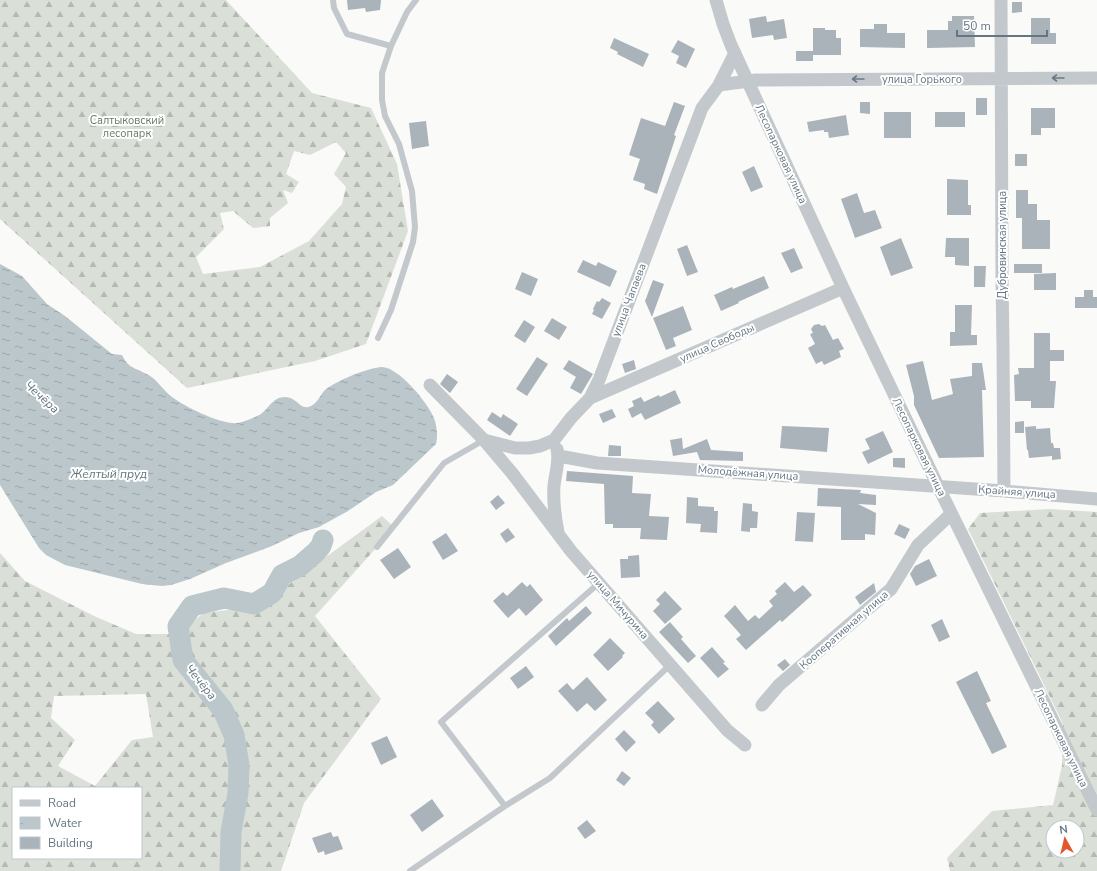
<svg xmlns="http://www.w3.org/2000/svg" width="1097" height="871" viewBox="0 0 1097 871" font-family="'Nunito Sans',sans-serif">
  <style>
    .forest { fill: url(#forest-firs); fill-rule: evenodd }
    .water { fill: url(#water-ripples) }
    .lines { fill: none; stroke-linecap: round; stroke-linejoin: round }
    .river { stroke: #bbc7cb; stroke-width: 21 }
    .building { fill: #aab3b9 }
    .lane { stroke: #c3c8cc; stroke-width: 6 }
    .street { stroke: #c3c8cc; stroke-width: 13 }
    .oneway { stroke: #6a7a87 }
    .labels { text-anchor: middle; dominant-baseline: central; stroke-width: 4; stroke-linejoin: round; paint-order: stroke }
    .street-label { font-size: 11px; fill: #657683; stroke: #fff }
    .park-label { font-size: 11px; fill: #687a64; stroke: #fff }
    .water-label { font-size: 12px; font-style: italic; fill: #60757c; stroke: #fff }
  </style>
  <defs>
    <pattern id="forest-firs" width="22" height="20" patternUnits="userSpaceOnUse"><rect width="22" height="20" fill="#dadfd7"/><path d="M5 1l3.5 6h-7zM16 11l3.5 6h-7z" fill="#b4b9b4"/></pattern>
    <pattern id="water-ripples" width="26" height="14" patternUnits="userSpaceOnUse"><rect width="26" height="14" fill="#bbc7cb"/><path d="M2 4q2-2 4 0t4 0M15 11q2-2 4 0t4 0" fill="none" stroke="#9ca6aa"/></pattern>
  </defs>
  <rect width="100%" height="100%" fill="#fafaf8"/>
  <path class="forest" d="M0,0h226l86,93 59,15 26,56 11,67 -42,113 -51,17 -128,27 -187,-169zM336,142l10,11 -12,21 12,13 -4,17 -33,37 -49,26 -57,7 -7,-17 28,-28 -4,-16 13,-2 20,17 17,-2v-8l18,-15 -5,-13 9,3 7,-11 -13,-8 8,-23 16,4z
    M1049,509l48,3v359h-147l-3,-13 45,-47 61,-6 9,-39 1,-42 -95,-195 12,-16zM1053,827h24v24h-24z
    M382,516l12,11 -17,20 -62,69 66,83 -77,104 -23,68h-281v-318l25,28 69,35 42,18h39l29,-21 55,-7zM146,694l7,43 -21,3 -37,46 -37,-20 17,-26 -24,-22 3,-22zM13,788h128v70h-128z"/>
  <path class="water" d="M0,264l22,12 25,28 18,12 47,38 10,1c7,15 16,13 28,21 8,5 14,15 22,21 13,10 50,28 66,26 8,-2 16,-5 23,-9 8,-6 12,-17 24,-17 11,0 15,12 23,10 9,-2 12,-12 17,-17 13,-10 40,-21 56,-23 17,-1 47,36 53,51 3,9 4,17 2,26l-43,41 -17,7 -28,19 -29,16 -20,6 -27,13 -46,17 -36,16 -19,6 -9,1 -20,-2 -77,-19 -19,-10 -7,-7 -39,-63z"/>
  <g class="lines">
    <path class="river" d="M230,871l1,-39 7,-39 1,-28 -5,-30 -11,-25 -40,-50 -5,-34 14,-20 32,-8 30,6 18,-11 10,-18 18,-9 16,-14 5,-6 2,-6"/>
  </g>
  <path class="building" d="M347,0h34l-1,10 -14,2 -1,-4 -17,2z
    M1012,2h10v10l-10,1z
    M766,16l1,6 17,-3 3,19 -13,2 -1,-5 -21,3 -3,-19z
    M952,16h22l1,31 -48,1v-18h21v-9h4z
    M1031,18h19v15h6v11h-25z
    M874,24h13v9h18v15l-45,-1v-18h14z
    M813,28h12v2h11v8h5v17h-28z
    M614,38l35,16 -6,13 -26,-13 1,-2 -8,-4z
    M678,40l17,9 -9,19 -10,-5 3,-7 -8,-4z
    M796,51h17v10h-17z
    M976,98h11v17h-11z
    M674,102l11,4 -11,29 2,1 -19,58 -13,-5 1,-5 -12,-4 7,-21 -11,-4 12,-37 24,8z
    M860,102h10v12l-10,-1z
    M1031,108h24v20h-14v7h-10z
    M884,112h27v26h-27z
    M935,112h30v15h-30z
    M846,115l3,20 -20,3 -1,-6h-4v-2l-15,2 -2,-10z
    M426,121l3,25 -17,3 -3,-26z
    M1015,154h12v12h-12z
    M754,166l9,21 -12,5 -9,-20z
    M947,179l21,1v25h3v10h-24z
    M1016,190h12v14h9v16h13v29h-28v-31h-6z
    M857,193l7,20 11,-3 7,18 -27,10 -14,-39z
    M901,238l12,30 -22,8 -11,-29z
    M946,238h23v28l-14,-1v-8h-10z
    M687,245l11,27 -11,4 -10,-27z
    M794,248l9,20 -12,5 -10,-20z
    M583,260l13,6 2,-4 19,9 -7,16 -33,-15z
    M1014,264h28v9h-28z
    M974,266h12l-1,21h-11z
    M522,272l16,7 -7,17 -16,-7z
    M1056,273v17h-22v-16z
    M764,276l5,12 -31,14 1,1 -18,8 -7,-16 18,-8 1,2z
    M653,280l11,4 -12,33 -7,-16z
    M1084,290h9v7h4v11h-22v-11h9z
    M602,298l9,5 -9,16 -10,-5 2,-4 -1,-1 4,-8 2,1z
    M955,305h17l-1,30h6v10l-27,1v-14h5z
    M683,306l9,24 -19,8 3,8 -10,4 -13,-32z
    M552,318l15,9 -8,13 -15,-9z
    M524,320l11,7 -10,16 -11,-7z
    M819,324l3,2 3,-1 8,15 5,-2 6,11 -5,2 2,6 -17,8 -2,-4 -6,3 -8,-16 7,-4 -5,-10 3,-1 -2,-4 3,-4z
    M1034,333h16v17h14v11h-14v20h6l-2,27h-23v-7h-16l-1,-26 5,-1 -1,-6h16z
    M537,357l11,7 -21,32 -11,-7z
    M569,360l24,14 -12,20 -11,-6 6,-11 -13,-8z
    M634,360l2,9 -11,4 -3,-9z
    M923,361l9,39 21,-6 -3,-15 22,-3v-13h10l4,27h-4l2,67 -45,1 -25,-53v-9l-8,-31z
    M447,374l11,8 -8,11 -10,-9z
    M675,390l6,13 -36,17 -4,-7 -9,5 -4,-9 6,-3 -2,-5 9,-4 3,5 15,-7 1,2z
    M612,409l4,8 -13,6 -4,-9z
    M492,412l9,6 2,-4 15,10 -8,12 -23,-16z
    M1024,421v12h-9v-11z
    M782,426l47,2 -2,24 -47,-4z
    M1036,426v3l14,-1 1,15h2l1,5h6l1,11 -9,1v-4l-23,2 -1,-8h-1l-2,-23z
    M883,431l10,21 -25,12 -6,-12 8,-3 -5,-10z
    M682,438l1,11 24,-10 4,11 32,2v9l-43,-1 -3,-8 -24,4 -3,-16z
    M609,445l12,1v10h-13z
    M893,458h12v10l-12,-1z
    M567,471l66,5 -1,17 19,1 -2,22 20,1 -2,23 -27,-1 1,-11h-28v-4h-8l-1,-40 -38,-3z
    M818,488l43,2 -1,3 16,2v10l-18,-1 18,9 -1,22 -10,-1v6h-24v-33l-24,-1z
    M498,495l7,8 -9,7 -6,-8z
    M687,497l11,1v8l16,1v4h4l-1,22 -17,-1 1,-8 -15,-1z
    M743,503l9,1v7l6,1 -1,16h-7v4l-9,-1z
    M797,512l18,1 -2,29 -18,-1z
    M899,524l11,5 -5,10 -11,-5z
    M508,528l7,9 -9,6 -6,-9z
    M446,533l12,18 -15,9 -11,-18z
    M398,548l13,19 -17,12 -14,-19z
    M639,555l1,22 -19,1 -1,-19h8v-3z
    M929,559l8,17 -21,10 -6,-12 5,-8z
    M522,582l5,5 3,-3 13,16 -17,16 -7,-8 -11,10 -15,-17 10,-9 4,4z
    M785,582l9,10 9,-7 9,10 -30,27 -2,-2 -34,30 -10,-11 5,-4 -17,-19 11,-11 13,16 7,-6 4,4 14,-13 -4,-5 8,-7 -2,-3z
    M874,583l2,9 -16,13 -5,-8z
    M665,591l17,18 -17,15 -12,-13 7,-7 -4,-4z
    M586,606l6,7 -36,33 -8,-10 19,-18 2,3z
    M942,619l8,18 -11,5 -8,-17z
    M670,622l13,15 -2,2 15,17 -8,7 -29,-31z
    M610,638l15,15 -3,3 1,1 -15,14 -15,-16z
    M712,647l13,15 -2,1 6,6 -11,9 -18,-20z
    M785,659l5,6 -7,6 -6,-6z
    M526,666l8,11 -16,12 -8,-11z
    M977,671l14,30 -5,2 21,44 -15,7 -36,-72z
    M587,677l20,23 -12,11 -8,-8 -10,9 -19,-21 9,-8 6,7z
    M658,701l17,18 -16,15 -8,-9 3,-3 -9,-9z
    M624,730l12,12 -10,10 -11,-13z
    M387,736l10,21 -16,8 -10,-22z
    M622,771l9,7 -7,8 -8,-6z
    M432,799l12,17 -22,16 -12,-17z
    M587,820l9,11 -11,8 -8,-11z
    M331,832l2,5 5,-1 5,13 -18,6 -1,-4 -6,2 -6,-15z"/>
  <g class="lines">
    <path class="lane" d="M333,0l1,8 13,26 44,12
      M378,338l13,-28 22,-68 2,-15 -3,-36 -13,-47 -14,-28 -3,-16v-27l9,-27 16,-34 9,-12
      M377,547l67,-84 40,-23
      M505,806l45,-28 120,-113
      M410,871l95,-65 -64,-84 158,-139"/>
    <path class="street" d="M716,0l7,24 8,21 112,243 95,198 159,324
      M1001,0l1,280 1,66 1,145
      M719,85l37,-5 341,-2
      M430,385l54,55 28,33 59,78 156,179 18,15
      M590,398l253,-110
      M484,440l31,8h14l11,-2 14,-6 17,-22 19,-20 9,-18 103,-272 17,-23 16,-32
      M557,449c3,12 -2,25 -3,37 -1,15 1,31 4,46
      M559,456l38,7 407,28 93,8
      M762,705l17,-20 112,-96 27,-44 33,-31"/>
  </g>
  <defs><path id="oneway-shaft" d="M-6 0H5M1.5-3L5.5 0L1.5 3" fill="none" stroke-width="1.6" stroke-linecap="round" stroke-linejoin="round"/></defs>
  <g class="oneway">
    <use href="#oneway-shaft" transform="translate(1058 78) rotate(180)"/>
    <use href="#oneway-shaft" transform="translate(858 79) rotate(180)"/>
  </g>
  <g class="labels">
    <g class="street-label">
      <text x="922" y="79">улица Горького</text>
      <text transform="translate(781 154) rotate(65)">Лесопарковая улица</text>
      <text transform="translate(1002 245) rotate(-90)">Дубровинская улица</text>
      <text transform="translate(629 300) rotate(-69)">улица Чапаева</text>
      <text transform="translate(717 343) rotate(-24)">улица Свободы</text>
      <text transform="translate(919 447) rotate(64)">Лесопарковая улица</text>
      <text transform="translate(748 473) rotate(4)">Молодёжная улица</text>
      <text transform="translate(1017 492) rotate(4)">Крайняя улица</text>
      <text transform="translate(618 605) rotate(49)">улица Мичурина</text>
      <text transform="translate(844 630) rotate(-41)">Кооперативная улица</text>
      <text transform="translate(1061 738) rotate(64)">Лесопарковая улица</text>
    </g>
    <g class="park-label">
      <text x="127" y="120">Салтыковский<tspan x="127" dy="13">лесопарк</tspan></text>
    </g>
    <g class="water-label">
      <text transform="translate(42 397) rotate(42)">Чечёра</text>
      <text x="109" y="474">Желтый пруд</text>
      <text transform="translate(201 682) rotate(51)">Чечёра</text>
    </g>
  </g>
  <rect x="12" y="787" width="130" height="72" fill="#ffffff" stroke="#c1c8cd"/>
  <rect x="20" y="800" width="20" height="6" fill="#c3c8cc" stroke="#c1c8cd"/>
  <text x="48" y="807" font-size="12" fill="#657683">Road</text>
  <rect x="20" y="817" width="20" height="12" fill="url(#water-ripples)" stroke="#c1c8cd"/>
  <text x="48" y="827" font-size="12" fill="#657683">Water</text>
  <rect x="20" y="837" width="20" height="12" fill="#aab3b9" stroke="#c1c8cd"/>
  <text x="48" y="847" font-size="12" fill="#657683">Building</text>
  <g transform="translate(1065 839) rotate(352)"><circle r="19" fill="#ffffff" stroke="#c1c8cd"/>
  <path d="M0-3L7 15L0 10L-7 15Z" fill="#e4572e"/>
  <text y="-6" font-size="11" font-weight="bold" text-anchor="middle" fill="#657683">N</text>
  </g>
  <path d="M957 30v6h90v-6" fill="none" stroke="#657683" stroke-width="2"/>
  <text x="963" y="30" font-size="12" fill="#657683" stroke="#ffffff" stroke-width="3" paint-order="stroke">50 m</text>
</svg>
